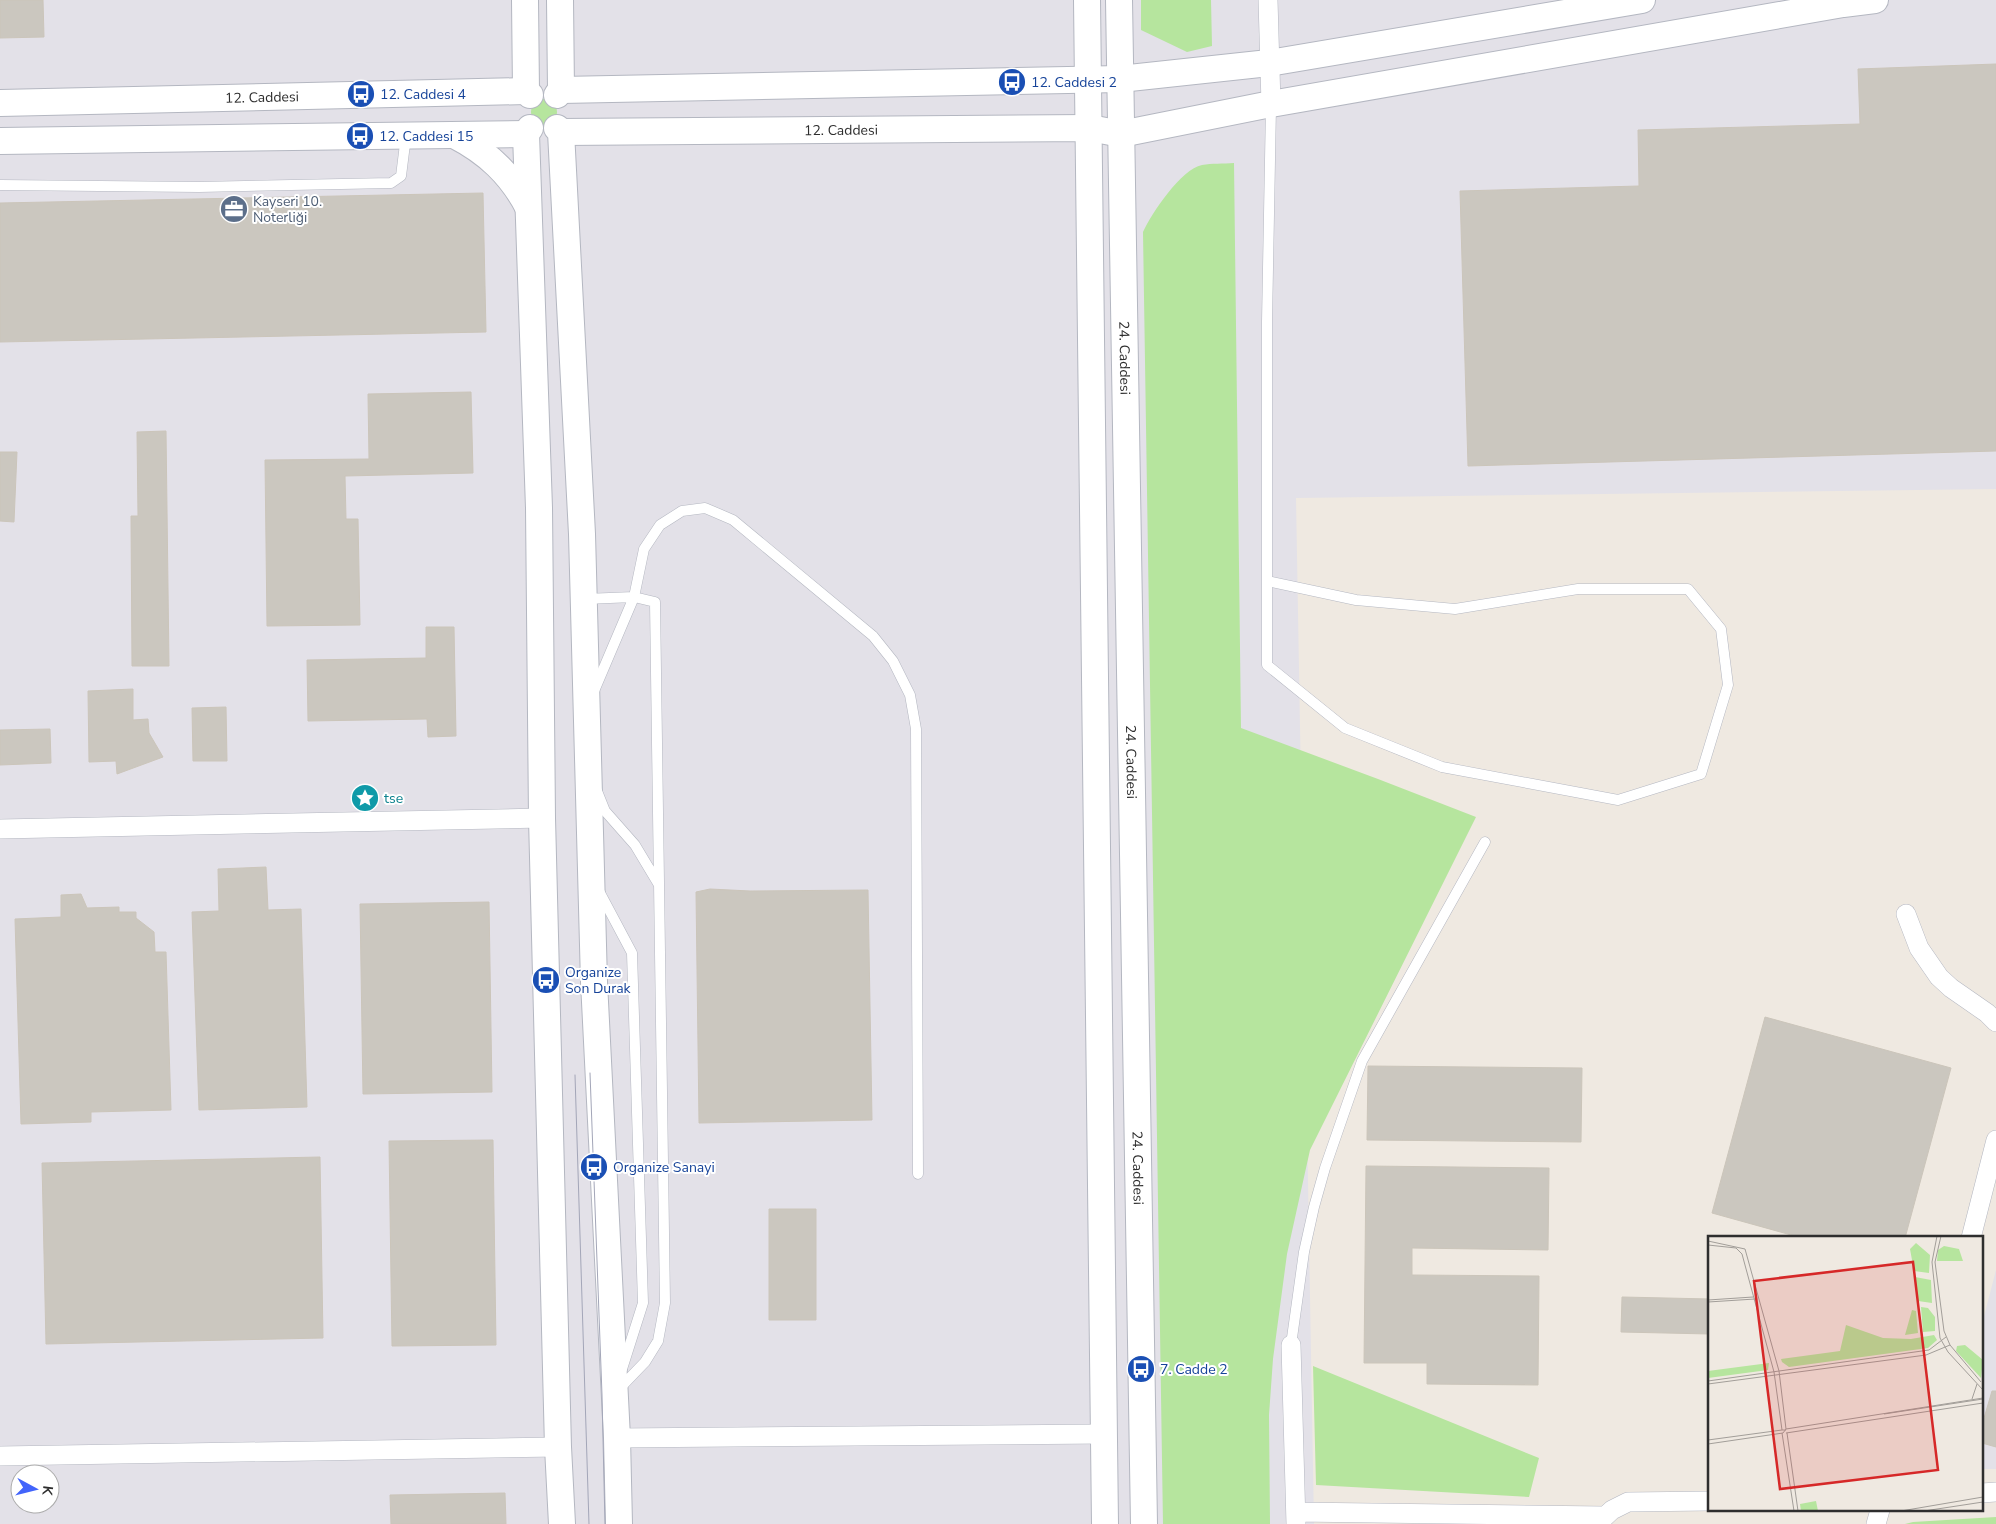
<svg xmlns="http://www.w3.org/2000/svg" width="1996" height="1524" viewBox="0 0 1996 1524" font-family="'Nunito Sans',sans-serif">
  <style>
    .industrial { fill: #e3e1e8; fill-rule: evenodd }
    .green { fill: #b6e59e }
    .building { fill: #cbc7bf; stroke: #cbc5ba }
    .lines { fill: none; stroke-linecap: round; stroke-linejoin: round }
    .lane-casing { stroke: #b4b7c1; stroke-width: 11 }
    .street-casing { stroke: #b4b7c1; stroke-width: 20 }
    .secondary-casing { stroke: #b4b7c1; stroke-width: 28 }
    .lane { stroke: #fff; stroke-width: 10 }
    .street { stroke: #fff; stroke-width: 19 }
    .secondary { stroke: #fff; stroke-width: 26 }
    .tram { stroke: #a3a6b8; stroke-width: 1 }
    .labels { text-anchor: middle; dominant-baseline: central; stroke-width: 4; stroke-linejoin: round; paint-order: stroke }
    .transit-label { font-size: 14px; fill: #164399; stroke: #fff; text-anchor: start }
    .street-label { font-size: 14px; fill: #2e2e2e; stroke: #fff }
    .service-label { font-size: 14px; fill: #4e5e75; stroke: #fff; text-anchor: start }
    .culture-label { font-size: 14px; fill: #0d838f; stroke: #fff; text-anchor: start }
    .inset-road { fill: none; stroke: #a29e99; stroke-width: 1 }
    .view { fill: #d62828; fill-opacity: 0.15; stroke: #d62828; stroke-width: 2.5 }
    .inset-edge { fill: none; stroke: #2e2e2e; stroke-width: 2.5 }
  </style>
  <rect width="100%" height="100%" fill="#efe9e1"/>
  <path class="industrial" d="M0,0h1996v489l-700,9 18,1026h-1314zM20,1474h30v30h-30z
    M1996,1270v199h-14v-145z"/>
  <path class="green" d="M1141,0h70l1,46 -25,6 -46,-22z
    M531 112a13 13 0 1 1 26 0a13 13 0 1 1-26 0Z
    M1234,163l7,565 137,51 98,38 -166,333 -23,104 -14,105 -4,56 1,109h-107l-20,-1292c9,-19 38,-63 59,-67 10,-2 21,-1 32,-2z
    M1313,1366l226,92 -10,39 -213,-12z
    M1996,1517v7h-91l8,-2z"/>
  <path class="building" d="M0,0h43l1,37 -44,1z
    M1996,64v387l-528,15 -8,-275 179,-5 -1,-56 222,-6 -2,-55z
    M483,193l3,139 -486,10v-139z
    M471,392l2,81 -128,3 1,43h12l2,106 -93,1 -2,-166 104,-1 -1,-65z
    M166,431l3,235h-37l-1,-150h7l-1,-84z
    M0,452h17l-3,70 -14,-1z
    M426,627h28l2,109 -28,1 -1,-18 -119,2 -1,-61 119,-2z
    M133,689v31l15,-1 1,14 14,24 -46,17 -1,-13 -27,1 -1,-71z
    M226,707l1,54h-34l-1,-53z
    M50,729l1,34 -51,2v-35z
    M266,867l2,43 33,-1 6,198 -108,3 -7,-198 27,-1 -1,-42z
    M710,889l40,2 118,-1 4,230 -173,3 -3,-231z
    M81,894l6,14 32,-1v5h17v6l18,14 1,20h11l5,158 -80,2v10l-70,2 -6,-205 46,-2v-22z
    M489,902l3,190 -129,2 -3,-190z
    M1765,1017l186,51 -46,170h-103l-90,-25z
    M1368,1066l214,2 -1,74 -214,-2z
    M493,1140l3,205 -104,1 -3,-205z
    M320,1157l3,181 -277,6 -4,-181z
    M1366,1166l183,2 -1,82 -136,-2v27l127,1 -1,109 -111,-1v-21h-63z
    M769,1209h47v111h-47z
    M1622,1297l88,2v35l-89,-2z
    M1992,1391h4v56l-14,-4v-18z
    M505,1493l1,31h-115l-1,-29z"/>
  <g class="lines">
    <defs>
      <path id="lane" d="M0,185l199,2 192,-4 10,-7 5,-40
        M1267,581l89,19 99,9 123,-20h110l33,40 7,56 -27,89 -83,26 -176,-33 -97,-39 -78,-63v-343l4,-216
        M585,599l49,-2 10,-48 16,-24 22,-14 23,-3 28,12 140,116 20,25 17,34 6,34 2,445
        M594,691l40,-94 21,5 10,701 -7,38 -13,21 -26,27
        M597,791l8,20 30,34 24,40
        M599,891l33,62 11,350 -21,66
        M1291,1345l13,-93 10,-45 11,-39 37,-107 123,-219"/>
      <path id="street" d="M1268,0l3,104
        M0,829l542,-11
        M1906,914l13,34 20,29 12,11 36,25 9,9
        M1971,1238l25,-98
        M1291,1345l5,179
        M617,1438l487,-4
        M0,1456l558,-9
        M1982,1493l14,-1
        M1296,1512l308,4
        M1597,1524l15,-14 16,-8 82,-1
        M1876,1524l4,-14"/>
      <g id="secondary">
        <path d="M525,0l1,91 4,4"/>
        <path d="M1087,0l18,1524"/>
        <path id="s1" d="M1119,0l25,1524"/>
        <path d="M561,90l559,-11 149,-16 373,-63"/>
        <path d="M557,95l4,-5 -1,-90"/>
        <path id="s2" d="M0,103l526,-12"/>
        <path d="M530,128l-4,6 13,374 3,310 16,629 4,77"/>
        <path d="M557,128l4,4 21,402 12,448 23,456 2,86"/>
        <path id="s3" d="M561,132l529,-4 31,6 150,-30 572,-100 32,-4"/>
        <path d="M454,135c33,17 57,39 74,72"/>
        <path d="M0,141l526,-7"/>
      </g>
    </defs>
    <use href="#lane" class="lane-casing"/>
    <use href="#street" class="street-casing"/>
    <use href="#secondary" class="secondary-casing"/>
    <use href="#lane" class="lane"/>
    <use href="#street" class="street"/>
    <use href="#secondary" class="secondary"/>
    <path class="tram" d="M590,1073l12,322 3,129
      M575,1075l14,449"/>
  </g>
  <defs>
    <symbol id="bus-disc" viewBox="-11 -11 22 22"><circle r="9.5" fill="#1a4fb4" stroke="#fff"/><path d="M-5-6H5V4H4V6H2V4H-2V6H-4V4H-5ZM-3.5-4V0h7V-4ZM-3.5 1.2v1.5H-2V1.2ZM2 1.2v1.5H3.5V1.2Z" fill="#fff"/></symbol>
    <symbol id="office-disc" viewBox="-11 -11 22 22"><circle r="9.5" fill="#5c6f8a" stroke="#fff"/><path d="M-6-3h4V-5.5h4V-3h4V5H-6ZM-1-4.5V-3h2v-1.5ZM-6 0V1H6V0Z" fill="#fff"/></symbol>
    <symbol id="sight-disc" viewBox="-11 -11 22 22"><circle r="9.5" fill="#0f9aa8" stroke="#fff"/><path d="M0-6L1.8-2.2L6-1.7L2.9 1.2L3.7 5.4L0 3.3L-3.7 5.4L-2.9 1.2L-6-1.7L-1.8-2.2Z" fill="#fff"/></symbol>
  </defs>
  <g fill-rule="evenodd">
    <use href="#bus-disc" x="996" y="66" width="32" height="32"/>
    <use href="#bus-disc" x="345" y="78" width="32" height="32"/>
    <use href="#bus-disc" x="344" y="120" width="32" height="32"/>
    <use href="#office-disc" x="218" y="193" width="32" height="32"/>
    <use href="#sight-disc" x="349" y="782" width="32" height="32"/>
    <use href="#bus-disc" x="530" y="964" width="32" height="32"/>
    <use href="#bus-disc" x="578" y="1151" width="32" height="32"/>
    <use href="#bus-disc" x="1125" y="1353" width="32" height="32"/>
  </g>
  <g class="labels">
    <g class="transit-label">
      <text x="1031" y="82">12. Caddesi 2</text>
      <text x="380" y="94">12. Caddesi 4</text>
      <text x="379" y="136">12. Caddesi 15</text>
      <text x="565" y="972">Organize<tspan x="565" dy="16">Son Durak</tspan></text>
      <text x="613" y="1167">Organize Sanayi</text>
      <text x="1160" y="1369">7. Cadde 2</text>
    </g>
    <g class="street-label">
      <text stroke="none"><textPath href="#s2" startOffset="262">12. Caddesi</textPath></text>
      <text stroke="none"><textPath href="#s3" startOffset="280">12. Caddesi</textPath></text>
      <text stroke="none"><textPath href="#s1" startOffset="358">24. Caddesi</textPath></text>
      <text stroke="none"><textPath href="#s1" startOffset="762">24. Caddesi</textPath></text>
      <text stroke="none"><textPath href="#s1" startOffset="1168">24. Caddesi</textPath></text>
    </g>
    <g class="service-label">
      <text x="253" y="201">Kayseri 10.<tspan x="253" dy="16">Noterliği</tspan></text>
    </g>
    <g class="culture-label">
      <text x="384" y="798">tse</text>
    </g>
  </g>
  <g transform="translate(1708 1236)">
    <rect width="275" height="275" fill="#efe9e1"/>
    <path d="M208,7l14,12 -1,18 -15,-2 -4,-22zM236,10l15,3 4,12h-26l1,-11zM207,41l16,3 1,23 -14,-2zM213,71l7,1 7,9v14l-12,1zM204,74l4,1 2,22 -13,2zM138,89l37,13 28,1 23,-4 3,5 -9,8 -139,19 -7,-5 -1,-3 59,-8zM257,109l18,15 -2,18 -25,-27 1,-5zM61,127l-1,7 -60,8v-7zM108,265l2,10h-17l-1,-7z" fill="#b6e59e"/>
    <path class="inset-road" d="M229,0l-5,26 8,76 8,14 35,38M233,0l-6,26 9,69 6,14 31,37M0,5l37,8 34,122M0,9l28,3 6,6 32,118M0,64l45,-3M0,66l47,-3M71,135l7,58M66,136l8,58h4M0,145l221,-31 17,-13M0,148l218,-29 24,-10M264,163l5,-15M176,178l99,-15M74,197l12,78M75,197l3,-4 197,-31M78,197l197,-30M79,197l11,78M0,204l74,-10M0,208l75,-11M193,275l82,-14M216,275l59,-9"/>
    <path class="view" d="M205,26l25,208 -158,19 -26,-208z"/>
    <rect width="275" height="275" class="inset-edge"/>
  </g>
  <g transform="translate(35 1489) rotate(97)"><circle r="24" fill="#ffffff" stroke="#ababab"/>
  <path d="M0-4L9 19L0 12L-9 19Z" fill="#4264fb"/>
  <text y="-8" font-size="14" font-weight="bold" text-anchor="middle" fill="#2e2e2e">K</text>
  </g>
</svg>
